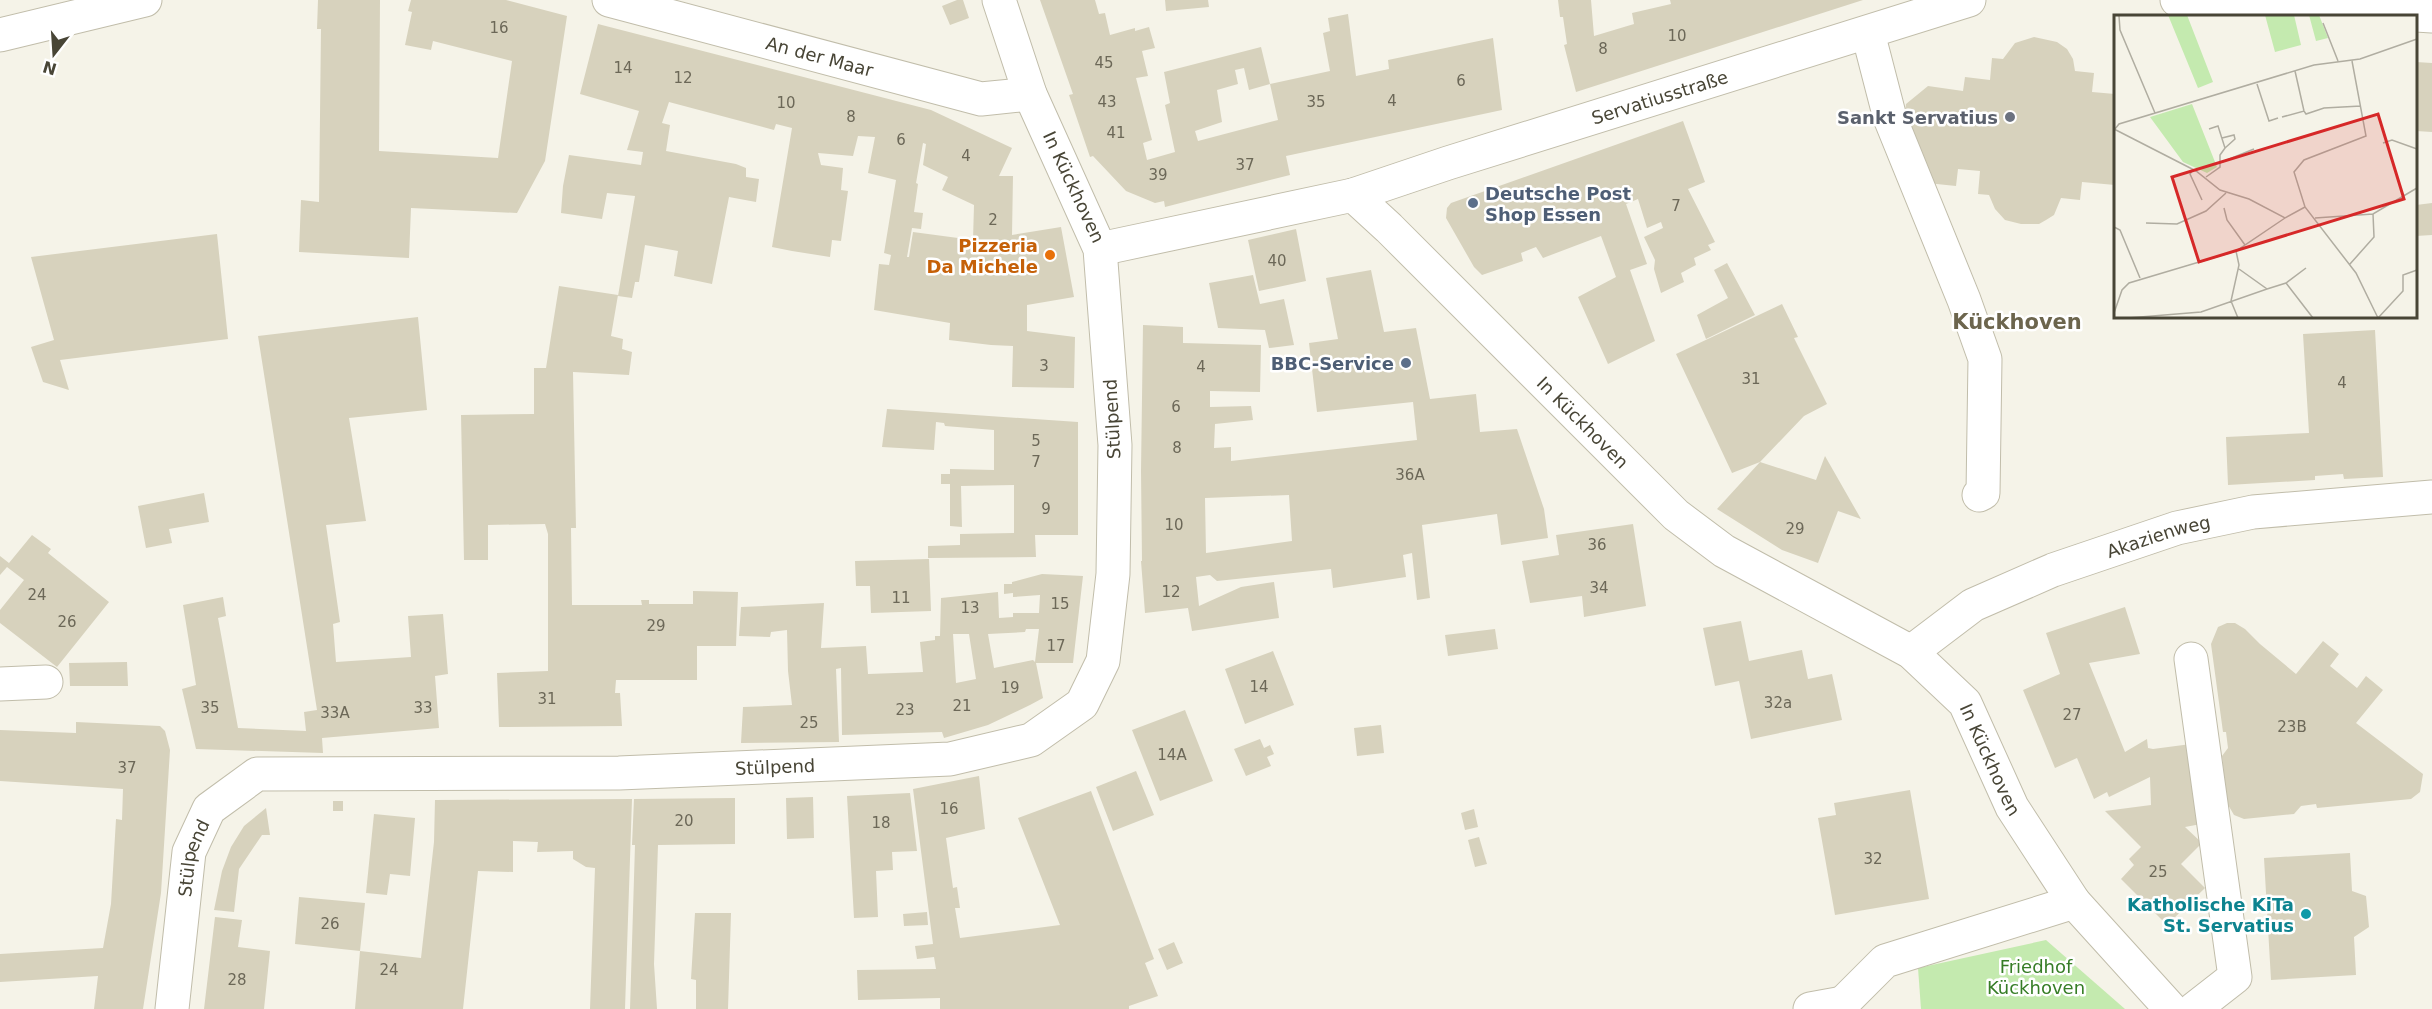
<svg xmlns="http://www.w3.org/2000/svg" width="2432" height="1009" viewBox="0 0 2432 1009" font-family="'DejaVu Sans',sans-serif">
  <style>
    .green { fill: #c4eaaf }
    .building { fill: #d7d2bd; fill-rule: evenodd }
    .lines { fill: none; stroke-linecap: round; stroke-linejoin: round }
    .minor-casing { stroke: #c1bdaa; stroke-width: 35 }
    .minor { stroke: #fff; stroke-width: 33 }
    .worship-dot { fill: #6b7280; stroke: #fff; stroke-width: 2 }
    .service-dot { fill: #5c6f8a; stroke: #fff; stroke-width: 2 }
    .food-dot { fill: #e8710a; stroke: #fff; stroke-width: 2 }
    .culture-dot { fill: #0f9aa8; stroke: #fff; stroke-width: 2 }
    .labels { text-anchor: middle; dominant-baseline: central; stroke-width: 5; stroke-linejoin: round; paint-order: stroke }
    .number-label { font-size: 15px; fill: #6c6858 }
    .street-label { font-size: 18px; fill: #484536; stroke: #fff }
    .worship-label { font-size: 18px; font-weight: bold; fill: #5b616d; stroke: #fff; text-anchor: end }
    .service-label { font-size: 18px; font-weight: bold; fill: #4e5e75; stroke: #fff; text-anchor: start }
    .food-label { font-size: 18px; font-weight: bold; fill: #c56008; stroke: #fff; text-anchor: end }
    .culture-label { font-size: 18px; font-weight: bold; fill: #0d838f; stroke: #fff; text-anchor: end }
    .park-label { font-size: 18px; fill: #367d26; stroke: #fff }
    .quarter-label { font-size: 21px; font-weight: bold; fill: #6c654d; stroke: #fff }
    .inset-road { fill: none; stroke: #b0ada1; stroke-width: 1.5 }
    .view { fill: #d62828; fill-opacity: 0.15; stroke: #d62828; stroke-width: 3 }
    .inset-edge { fill: none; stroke: #484536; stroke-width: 3 }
  </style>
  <rect width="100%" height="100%" fill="#f5f3e8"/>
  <path class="green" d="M2046,940l79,69h-204l-3,-41z"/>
  <path class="building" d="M318,0h62l-1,151 119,7 14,-97 -79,-20 -2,9 -26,-5 7,-33 -4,-1 3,-11h95l61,16 -22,145 -28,52 -106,-5 -2,50 -110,-6 2,-52 18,2 2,-173h-4z
    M957,0h6l6,18 -19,7 -8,-19z
    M1040,0h55l4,14 6,-1 5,22 25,-7v3l14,-4 6,21 -13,3 6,25 -12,2 16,62 -9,3 4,17 28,-8 -10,-47 5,-2 -6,-31 97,-25 9,37 -21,6 -5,-22 -9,2 3,14 -21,6 5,32 -27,9 3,10 80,-21 -8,-36 60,-13 -7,-38 7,-2 -2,-13 20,-4 8,62 33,-7 -1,-9 105,-22 9,72 -216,46 4,19 -125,32 -1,-6 -9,2 -29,-12 -33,-35 -3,1 -21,-62 4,-1z
    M1165,0h43l1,7 -43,4z
    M1558,0h33l3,36 40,-12 -2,-11 39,-9 -1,-4h193l-287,92 -12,-47 3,-1 -4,-27h-3z
    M598,24l333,86 81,38 -13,28h14l-1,59 49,-8 13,70 -47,8v26l48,6 -1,51 -62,-1 1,-41 -22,-1 -42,-5 1,-17 -76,-13 5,-46 10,1 2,-10 -7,-2 12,-73 -28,-7 7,-36 -17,-1 -5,20 -35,-3 3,12 22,3 -2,22 7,1 -7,50 -9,-1 -2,17 -38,-6 -20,-4 20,-119 -16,-4 -2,6 -105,-28 -7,21 8,2 -4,26 70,13 10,4v9l13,2 -3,23 -27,-5 -17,87 -38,-8 4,-25 -33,-6 -6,37h-4l-3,16 -14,-2 17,-100 -28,-3 -5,26 -41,-6 2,-27 6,-31 72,10 2,-13 -16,-2 12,-39 -59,-17zM923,143l3,1 -3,21 25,12 -6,13 32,15 -1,35 -60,-8 -4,25h-2l5,-29 9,1 2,-16 -9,-1 4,-28 -2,-1z
    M2034,37l23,5 10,7 6,10 2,12 19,2 -2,19 23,2v91l-33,-3 -2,18 -19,-2 -7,17 -8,5 -7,4h-18l-16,-4 -10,-11 -6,-14 -11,-1 2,-23 -22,-2 -2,17 -29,-3 -24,-52 3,-27 22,-18 35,5 2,-14 25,3 2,-22 11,1 12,-16z
    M2416,62l16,1v69l-16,-1z
    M1683,121l22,61 -17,7 27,53 -7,3 3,5 -17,8 2,7 -15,8 3,9 -23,11 -7,-24 1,-9 -11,-23 19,-9 -2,-6 -14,6 -9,-29 -12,5 21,60 -17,6 25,71 -47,23 -30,-67 38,-20 -15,-41 -58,22 -7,-11 -15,6 2,8 -41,14 -8,-8 -28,-49 1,-10 4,-5z
    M2432,203v32l-16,1v-31z
    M1296,229l10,52 -47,10 -11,-51z
    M217,234l11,105 -168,21 9,30 -26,-8 -12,-35 23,-7 -23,-83z
    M1727,263l28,52 -49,24 -9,-24 31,-17 -14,-28z
    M1371,270l13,62 32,-4 14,71 46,-5 4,38 37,-3 27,80 4,29 -47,7 -4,-31 -75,11 8,73 -13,2 -5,-47 -9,2 3,22 -73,11 -2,-19 -114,12 -7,-6 -14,2 3,29 42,-19 33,-5 5,36 -87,13 -4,-23 -43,5 -4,-52h1l-1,-90 2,-146 40,2v16l78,2 -1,47 -50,-1v16l41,-1 2,14 -38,4 -1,24 17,-1v14l186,-21 -4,-38 -96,10 -8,-69 29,-4 -12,-61zM1289,495l3,46 -86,12 -1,-55z
    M1253,275l7,29 24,-5 10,46 -25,3 -4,-18 -47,-2 -9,-45z
    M559,286l59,9 -7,41 12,3 -1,10 10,3 -3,23 -56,-3 3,156h-5l1,77h70l-1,-5h8v4h44v-13l45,1 -2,54h-39v34h-81l-1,13h5l2,33 -123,1 -2,-54 51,-2v-137l-3,-10 -57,1v35h-24l-3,-145 73,-1v-46h12z
    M1782,304l16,33 -4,1 33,66 -23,12 -44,46 56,18 9,-24 36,63 -23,-8 -20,52 -36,-13 -65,-41 43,-47 -28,11 -56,-119z
    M418,317l9,93 -78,8 17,103 -40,4 14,97 -7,2 3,38 75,-5 -3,-41 35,-2 5,60 -13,2 4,52 -117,10 1,15 -127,-4 -14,-60 14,-4 -13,-80 40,-8 3,19 -8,2 20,110 68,3 -2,-19 13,-2 -59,-374z
    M2375,330l8,147 -39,2 -1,-5 -28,2v4l-87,5 -2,-48 83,-4 -6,-99z
    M887,409l191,13v113h-43l1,22 -108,1v-12l32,-1v-11l54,-1v-48l-53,1 1,41 -12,-1v-42h-9v-10h9v-5l44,1v-40l-49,-4 -1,-3 -8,-1 -2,28 -52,-3z
    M204,493l5,29 -40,7 3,14 -26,5 -8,-42z
    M1633,524l13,82 -62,11 -2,-21 -52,7 -8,-42 37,-6 -3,-20z
    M32,535l19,14 -3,4 61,49 -52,65 -57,-44v-13l24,-30 -17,-13 -7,8v-19l9,7z
    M929,559l2,52 -60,2 -1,-27h-14l-1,-25z
    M1042,574l41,2 -10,87h-37l7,35 -13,7 -42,20 -44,13 -2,-6 -100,3 -1,-67 -5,1 3,73 -98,1 2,-36 49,-2 -4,-34 -1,-41 -16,2 -1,5 -31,-1 2,-29 83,-4 -3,45 45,-2 2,28 55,-2 -3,-30 15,-2v-4h5l1,-38 57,-6 1,26 14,-1v-4h26l1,-18 -27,2v-4l-9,1v-10h8v-2zM1026,629h13l-4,33 -2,-2 -39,8 -6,-34 37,-2zM953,634h16l7,45 -20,4z
    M2125,607l15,47 -51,9 36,89 22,-13 1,9 5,1 38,-5 10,80 -16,3 17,16 -21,21 24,24 -38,37 -46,-46 13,-14 -5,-6 12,-12 -36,-36 46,-6 -1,-28 -41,20 -2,-5 -13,7 -17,-41 -22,10 -32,-78 37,-16 -14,-41z
    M1741,621l8,40 53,-11 6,29 24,-5 10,46 -91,19 -12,-58 -24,5 -12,-58z
    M2227,623h8l10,6 15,15 36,30 27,-33 16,13 -9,12 27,22 9,-12 17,14 -27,33 67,51 -3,18 -9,7 -94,9 -1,-4 -15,2 -7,8 -50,5 -10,-4 -7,-12 -5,-47 6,-8 -2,-16h-3l-12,-88 7,-17z
    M1495,629l3,20 -50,7 -3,-21z
    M1273,651l21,54 -49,19 -20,-55z
    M127,662l1,24h-58l-1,-23z
    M1185,710l28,71 -53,20 -28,-71z
    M76,722l84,4 5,5 5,19 -9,143 -18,116h-49l4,-33 -98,6v-28l103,-6 8,-44 5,-85 6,1 1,-31 -123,-8v-51l76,3z
    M1381,725l3,28 -27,3 -3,-28z
    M1260,739l4,9 6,-3 4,9 -7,3 4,9 -25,10 -12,-27z
    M1136,771l18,44 -41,16 -17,-44z
    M979,776l6,53 -39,9 7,50 4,-1 3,21h-5l5,30 100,-13 -42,-107 73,-27 63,168 -9,4 13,33 -29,10v3h-189v-11l-82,2 -1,-30 79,-1 -2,-12 -17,2 -2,-13 18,-2 -20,-155z
    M1910,790l19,109 -94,16 -17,-97 18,-3 -2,-12z
    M910,793l7,58 -25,1 1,18 -17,1 2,46 -24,1 -7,-122z
    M813,797l1,41 -27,1 -1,-41z
    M735,798v46l-77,1 -4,119 3,45h-27l5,-164h-3l2,-46z
    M632,799l-7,210h-35l5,-141 -9,-1 -13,-8v-8l-36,1 1,-10 -25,-1v31l-35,-1 -15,138h-108l5,-58 61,7 13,-116 1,-42z
    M333,801h10v10h-10z
    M266,808l4,27h-8l-23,34 -5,43 -20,-2 8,-39 9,-24 13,-21z
    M1474,809l4,18 -13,3 -4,-17z
    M374,814l41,4 -5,58 -20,-2 -3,21 -21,-2z
    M1479,837l8,27 -12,3 -7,-27z
    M2350,853l2,38 14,5 3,31 -15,10 2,38 -85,5 -7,-122z
    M299,897l66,6 -5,48 -65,-7z
    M927,912l1,13 -24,1 -1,-12z
    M695,913h36l-3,96h-32v-29l-5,-1z
    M215,917l27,3 -4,27 32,4 -6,58h-60z
    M1174,942l9,21 -16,7 -9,-21z"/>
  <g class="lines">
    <defs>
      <g id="minor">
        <path id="s1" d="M609,0l372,99 49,-5"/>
        <path d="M2177,0l255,16"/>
        <path d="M1868,33l22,85 74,182 21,59 -2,134 -4,2"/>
        <path d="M0,35l145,-35"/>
        <path id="s2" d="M1353,195l95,-32 521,-163"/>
        <path id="s3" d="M1100,249l253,-54 36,33 287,287 48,36 187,101 54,51 47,104 62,95 97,107"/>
        <path id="s4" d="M1911,652l62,-47 80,-35 124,-42 76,-16 179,-15"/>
        <path d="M2191,659l44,318 -41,32"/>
        <path d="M0,684l46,-2"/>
        <path id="s5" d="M172,1009l17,-157 20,-43 48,-35 362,-1 331,-14 81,-19 51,-36 21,-43 10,-87 2,-129 -15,-196 -70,-155 -31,-94"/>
        <path d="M1810,1009l33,-6"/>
        <path d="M1843,1009v-6l42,-42 189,-59"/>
      </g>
    </defs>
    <use href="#minor" class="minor-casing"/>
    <use href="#minor" class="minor"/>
  </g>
  <circle class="worship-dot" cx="2010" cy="117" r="6"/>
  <g class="service-dot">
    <circle cx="1473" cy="203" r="6"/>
    <circle cx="1406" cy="363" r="6"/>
  </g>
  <circle class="food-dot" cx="1050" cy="255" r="6"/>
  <circle class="culture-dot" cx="2306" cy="914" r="6"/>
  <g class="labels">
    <g class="number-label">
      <text x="499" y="28">16</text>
      <text x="1677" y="36">10</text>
      <text x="1603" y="49">8</text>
      <text x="1104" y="63">45</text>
      <text x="623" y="68">14</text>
      <text x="683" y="78">12</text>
      <text x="1461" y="81">6</text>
      <text x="1392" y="101">4</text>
      <text x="1107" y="102">43</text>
      <text x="1316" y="102">35</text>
      <text x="786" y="103">10</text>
      <text x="851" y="117">8</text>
      <text x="1116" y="133">41</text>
      <text x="901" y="140">6</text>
      <text x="966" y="156">4</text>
      <text x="1245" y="165">37</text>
      <text x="1158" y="175">39</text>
      <text x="1676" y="206">7</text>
      <text x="993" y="220">2</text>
      <text x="1277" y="261">40</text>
      <text x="1044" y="366">3</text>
      <text x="1201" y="367">4</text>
      <text x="1751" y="379">31</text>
      <text x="2342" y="383">4</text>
      <text x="1176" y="407">6</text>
      <text x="1036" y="441">5</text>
      <text x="1177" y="448">8</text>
      <text x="1036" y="462">7</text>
      <text x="1410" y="475">36A</text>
      <text x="1046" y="509">9</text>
      <text x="1174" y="525">10</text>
      <text x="1795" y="529">29</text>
      <text x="1597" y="545">36</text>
      <text x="1599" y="588">34</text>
      <text x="1171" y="592">12</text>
      <text x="37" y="595">24</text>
      <text x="901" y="598">11</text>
      <text x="1060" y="604">15</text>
      <text x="970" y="608">13</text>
      <text x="67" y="622">26</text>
      <text x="656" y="626">29</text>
      <text x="1056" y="646">17</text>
      <text x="1259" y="687">14</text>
      <text x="1010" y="688">19</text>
      <text x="547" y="699">31</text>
      <text x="1778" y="703">32a</text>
      <text x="962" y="706">21</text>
      <text x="210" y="708">35</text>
      <text x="423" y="708">33</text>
      <text x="905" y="710">23</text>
      <text x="335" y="713">33A</text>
      <text x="2072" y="715">27</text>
      <text x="809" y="723">25</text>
      <text x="2292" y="727">23B</text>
      <text x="1172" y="755">14A</text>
      <text x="127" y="768">37</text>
      <text x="949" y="809">16</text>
      <text x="684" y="821">20</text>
      <text x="881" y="823">18</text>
      <text x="1873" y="859">32</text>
      <text x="2158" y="872">25</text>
      <text x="330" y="924">26</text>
      <text x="389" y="970">24</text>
      <text x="237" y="980">28</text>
    </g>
    <g class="street-label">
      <text stroke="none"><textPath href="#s1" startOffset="218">An der Maar</textPath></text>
      <text stroke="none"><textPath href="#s2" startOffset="322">Servatiusstraße</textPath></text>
      <text transform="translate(1074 187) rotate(65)">In Kückhoven</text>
      <text transform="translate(1112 419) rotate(-93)">Stülpend</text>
      <text stroke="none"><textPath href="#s3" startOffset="582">In Kückhoven</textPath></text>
      <text stroke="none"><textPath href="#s4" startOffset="276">Akazienweg</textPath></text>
      <text stroke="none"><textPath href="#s3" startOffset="1122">In Kückhoven</textPath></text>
      <text stroke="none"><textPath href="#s5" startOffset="783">Stülpend</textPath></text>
      <text stroke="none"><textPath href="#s5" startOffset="153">Stülpend</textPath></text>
    </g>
    <g class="worship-label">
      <text x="1998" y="117">Sankt Servatius</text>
    </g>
    <g class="service-label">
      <text x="1485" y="193">Deutsche Post<tspan x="1485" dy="21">Shop Essen</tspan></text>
      <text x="1394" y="363" text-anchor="end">BBC-Service</text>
    </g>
    <g class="food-label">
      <text x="1038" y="245">Pizzeria<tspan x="1038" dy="21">Da Michele</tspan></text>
    </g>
    <g class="culture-label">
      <text x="2294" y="904">Katholische KiTa<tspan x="2294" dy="21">St. Servatius</tspan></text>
    </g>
    <g class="park-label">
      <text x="2036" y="966">Friedhof<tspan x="2036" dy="21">Kückhoven</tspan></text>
    </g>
    <g class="quarter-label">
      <text x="2017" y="322">Kückhoven</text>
    </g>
  </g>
  <g transform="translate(2114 15)">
    <rect width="303" height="303" fill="#f5f3e8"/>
    <path d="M54,0h19l26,67 -15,6zM151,0h29l7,30 -26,7zM195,0h10l9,23 -12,3zM78,89l25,63 -10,6 -24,-11 -33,-45z" fill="#c4eaaf"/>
    <path class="inset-road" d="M5,1l1,14 35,83M209,8l15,38M238,46l14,75 -62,24 -10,12 11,35 51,66 22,45M181,56l9,40M143,69l12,37 9,-3M168,102l22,-6 2,3 18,-6 37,-2M0,114l82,42 24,19 29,9 36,19 20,-11M1,114l4,-5 195,-59 46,-6 57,-20M108,123l12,-3 1,4 -10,9M269,128l9,-3 25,9M108,147l32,-13M79,154l-3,5 12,26M92,162l14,-10v-12l5,-7 -7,-22 -9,3M110,193l3,12 18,25M201,203l58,-4 44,-26M32,208l31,1 29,-13 20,-18M0,212l6,3 20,48M122,236l3,14 -8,36 7,17M236,249l24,-27 -1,-23M172,268l27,35M153,274l19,-6 20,-15M0,298l8,-23 7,-7 107,-32 49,-33M14,303l73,-6 66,-23 -28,-20M264,303l25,-27v-16l14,-5"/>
    <path class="view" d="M264,99l26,85 -205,63 -27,-85z"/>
    <rect width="303" height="303" class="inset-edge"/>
  </g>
  <g transform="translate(54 54) rotate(197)" stroke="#ffffff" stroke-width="4.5" paint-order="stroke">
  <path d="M0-4.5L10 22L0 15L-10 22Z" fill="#484536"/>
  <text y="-9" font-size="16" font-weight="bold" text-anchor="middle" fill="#484536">N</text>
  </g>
</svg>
